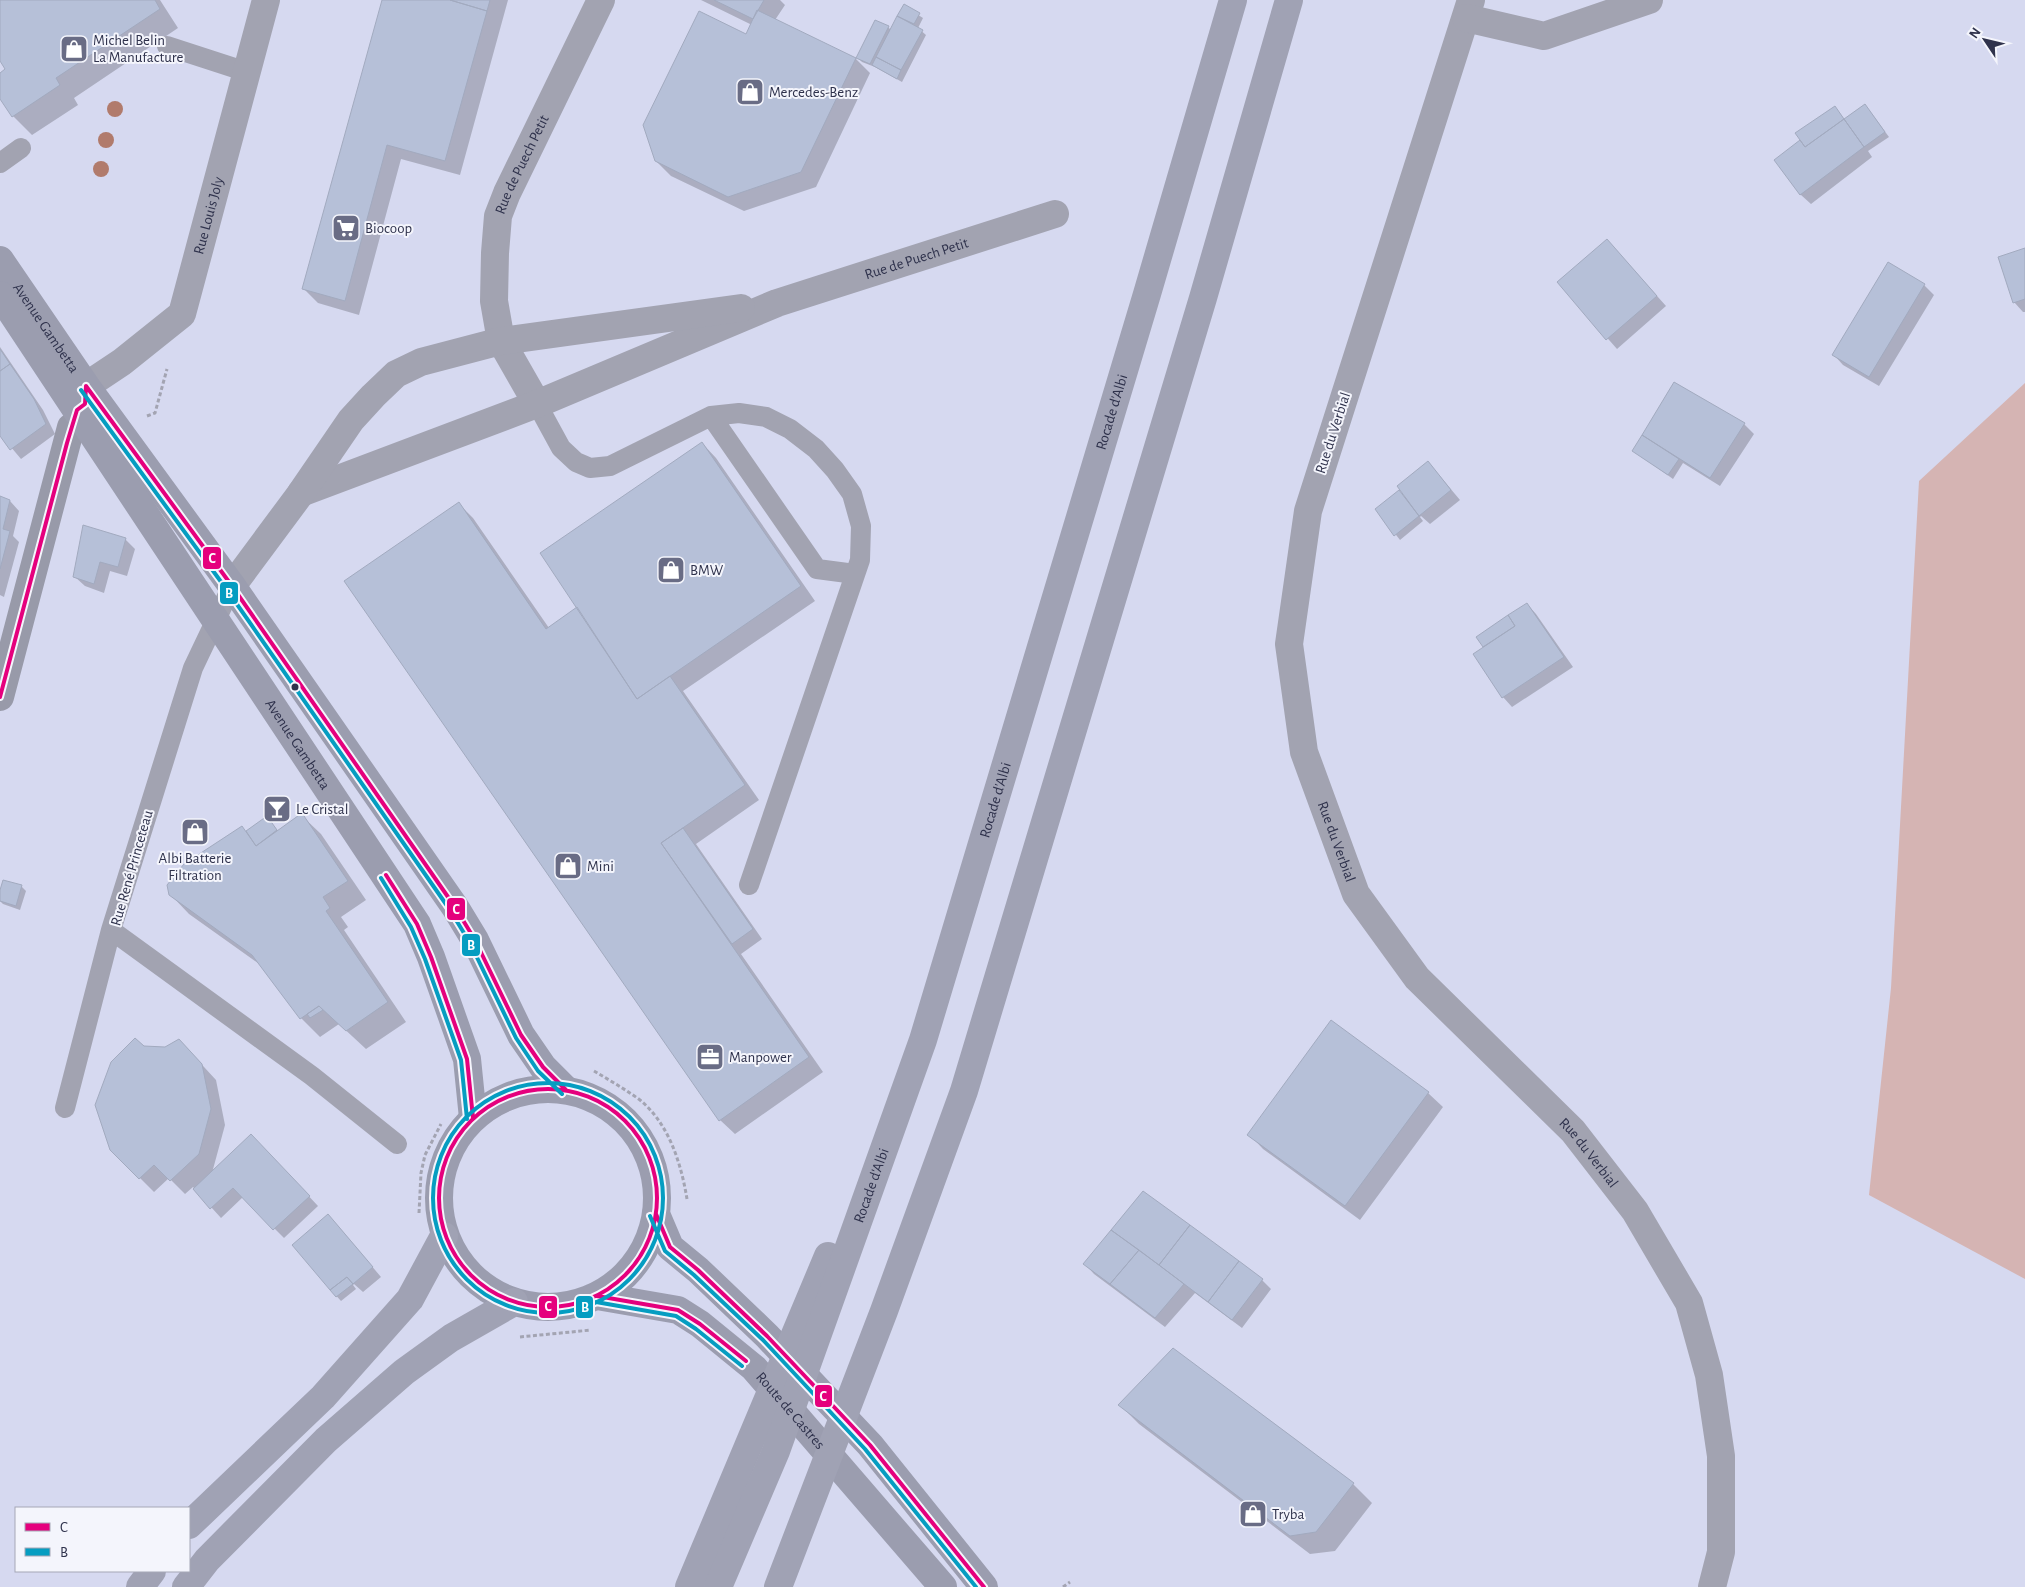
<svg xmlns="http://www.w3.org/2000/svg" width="2025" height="1587" viewBox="0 0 2025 1587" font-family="'Alegreya Sans',sans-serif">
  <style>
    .green { fill: #d5b4b3 }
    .shadow { fill: #0003 }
    .building { fill: #b6c0d8; stroke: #a2aabf }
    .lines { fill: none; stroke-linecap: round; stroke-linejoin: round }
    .path { stroke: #a3a4b2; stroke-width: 3; stroke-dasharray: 4 2.5; stroke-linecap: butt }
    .lane { stroke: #a2a3b1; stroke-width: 20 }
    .street { stroke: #a2a3b1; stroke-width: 28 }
    .secondary { stroke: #989aa9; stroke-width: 28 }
    .primary { stroke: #9b9daf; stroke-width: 28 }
    .highway { stroke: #a0a2b4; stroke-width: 28 }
    .bus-1-casing { stroke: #f4f5fc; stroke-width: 8 }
    .bus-2-casing { stroke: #f4f5fc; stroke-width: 8 }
    .bus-1 { stroke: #e5007d; stroke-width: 4 }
    .bus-2 { stroke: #059dc1; stroke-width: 4 }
    .tree { fill: #b17b6c }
    .bus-dot { fill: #2f324c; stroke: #f4f5fc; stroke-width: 2 }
    .labels { text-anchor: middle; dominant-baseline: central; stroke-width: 4; stroke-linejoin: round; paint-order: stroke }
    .poi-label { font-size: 15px; fill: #2f324c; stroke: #f4f5fc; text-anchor: start }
    .street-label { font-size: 15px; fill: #2f324c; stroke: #f4f5fc }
    .line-badge { stroke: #f4f5fc; stroke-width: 2 }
    .badge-label { font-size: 14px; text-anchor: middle; font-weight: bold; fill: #fff }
  </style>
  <rect width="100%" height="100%" fill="#d6d9f0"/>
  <path class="green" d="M2025,383v896l-156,-84 22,-207 28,-507z"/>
  <path class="shadow" d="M0,0h160l18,28 -104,70 4,7 -46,30 -19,-19 -13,-20v-22l7,-4 -7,-11z
    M383,0h125l-48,175 -59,-16 -42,156 -41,-12 -14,-14z
    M701,0h79l5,5 -10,15 81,39 14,14 -54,114 -72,24 -73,-35 -15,-15 90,-125 6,-11z
    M904,6l19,12 -5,10 8,7 -24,47 -27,-15 -13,-5 -4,-4 30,-31 3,3z
    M1834,107l11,13 24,-10 20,27 -21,14 4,6 -61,47 -10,-9 -25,-35 24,-18z
    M2025,250v62h-2l-9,-10z
    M1617,251l49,55 -49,43 -58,-66z
    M1888,264l36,21 10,10 -55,91 -36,-21 -9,-10z
    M0,347l43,63 12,24 -34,25 -21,-25z
    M1675,383l69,41 10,10 -34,52 -37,-23 -10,16 -39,-28z
    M702,443l14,15 99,143 -132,90 76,109 -63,44 66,95 -21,15 82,118 -88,62 -15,-14 -261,-616 14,14 76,110 30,-20z
    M1428,462l32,38 -30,24 -9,-8 -1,1 3,4 -23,19 -24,-31 23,-17 6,5 1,-1z
    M0,498l10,3 9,10 -6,25 6,6 -15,55 -4,-2z
    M125,539l10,10 -8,27 -17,-5 -6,22 -19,-7 -10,-9z
    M1527,604l9,10 37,53 -61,40 -9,-10 -18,-50 -7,-10z
    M301,815l20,19 45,66 -25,17 7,10 -4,3 62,92 -40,27 -27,-25 -19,13 -19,-19 -39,-52 -73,-52 -19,-20 71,-67 5,5 21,-14 11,13z
    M4,882l18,5 4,4 -6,19 -17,-6 -3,-3v-7z
    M143,1047l50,8 23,25 9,45 -13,48 49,-28 57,61 -34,32 -41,-41 -22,21 -28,-31 -8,7 -16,-16 -15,14 -43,-43z
    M1428,1093l15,14 -83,113 -97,-71 -14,-15z
    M1143,1193l119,87 9,9 -29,39 -47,-35 -30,34 -71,-53 -9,-10z
    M337,1225l44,52 -18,15 -9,-8 -1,1 3,4 -15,12 -10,-11z
    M1120,1405l233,79 19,19 -37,48 -25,3 -171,-130z"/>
  <path class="building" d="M0,0h155l5,9 -104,69 4,7 -48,32 -12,-18v-26l5,-4 -5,-8z
    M382,0h68l37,11 -42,150 -58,-16 -42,156 -43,-12z
    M450,0h40l-3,11z
    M714,0h50l-11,19z
    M904,4l16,9 -6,11 -17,-8z
    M757,10l99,48 -55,114 -73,25 -73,-36 -12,-36 56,-114 47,23z
    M897,16l26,14 -22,40 -25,-13z
    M875,20l14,6 -19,38 -14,-6z
    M876,57l25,13 -4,9 -25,-14z
    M1865,104l20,28 -21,15 -20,-28z
    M1835,106l9,13 -39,28 -10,-14z
    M1844,119l20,28 -64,48 -26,-35 26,-20 5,7z
    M1607,239l50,57 -51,44 -49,-58z
    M2025,248v51l-12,4 -15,-46z
    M1888,262l37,22 -56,93 -37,-22z
    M0,349l10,15 -10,7z
    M10,364l24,35 12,25 -36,26 -10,-14v-65z
    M1674,382l71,41 -35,55 -68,-43z
    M1642,435l37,24 -11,16 -36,-24z
    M702,442l99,144 -164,113 -97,-146z
    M1428,461l23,29 -32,26 -22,-30z
    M1399,490l20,26 -25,20 -19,-27z
    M0,496l10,4 -7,29 7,2 -10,38z
    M459,502l87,127 31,-22 60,92 33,-23 75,109 -84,58 148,214 -90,64 -375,-540z
    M83,525l43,13 -8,29 -18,-5 -6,22 -21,-7z
    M1527,603l37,54 -62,41 -29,-44 42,-28 -7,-11z
    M1508,615l7,11 -32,21 -7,-10z
    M302,813l46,68 -25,16 7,11 -4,3 62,91 -42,29 -27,-25 -19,13 -48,-64 -83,-60 -2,-10 17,-21 58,-38 14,20z
    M267,816l10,14 -21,16 -10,-15z
    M683,828l70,101 -21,15 -71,-101z
    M3,880l19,5 -6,21 -16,-5v-11z
    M319,1006l4,4 -13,8 -3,-4z
    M1331,1020l98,72 -84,114 -98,-71z
    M135,1038l9,8 21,1 14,-8 23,25 9,45 -12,45 -29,27 -16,-16 -15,14 -29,-29 -15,-45 16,-43z
    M251,1134l59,62 -37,34 -40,-42 -23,21 -17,-20z
    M1143,1191l47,34 -31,40 -48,-35z
    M328,1214l45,53 -20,17 -6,-7 -17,13 -38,-45z
    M1190,1225l49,36 -31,41 -49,-37z
    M1111,1230l28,20 -29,34 -27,-20z
    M1139,1250l45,34 -29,34 -45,-34z
    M1239,1261l24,18 -31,41 -24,-18z
    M347,1277l6,7 -17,13 -6,-7z
    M1173,1348l181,135 -38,49 -26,4 -172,-131z"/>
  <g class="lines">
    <path class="path" d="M147,416l8,-3 12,-44
      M594,1071c15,9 31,18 46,29 29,24 41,63 47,99
      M419,1213l2,-40 4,-18 16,-31
      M520,1337l71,-7
      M1063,1587l7,-5"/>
    <path class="lane" d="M167,46l80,26
      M0,163l21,-15
      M537,404l24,44 15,14 14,6 20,-2 101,-50 28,-3 27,4 24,12 26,20 19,21 17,24 9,32 -1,34 -111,325
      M711,416l106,153 38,5
      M232,586l-39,82 -82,262 201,146 85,68
      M65,1108l46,-178"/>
    <g class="street">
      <path id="s1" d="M1471,0l-163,511 -19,133 15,108 52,142 61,84 156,153 62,80 54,92 20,72 12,81v96l-9,35"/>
      <path d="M1466,18l78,18 105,-36"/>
      <path id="s2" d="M86,386l36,-24 60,-48 84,-314"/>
      <path id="s3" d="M537,404l-36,-63 -7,-40 1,-48 3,-37 9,-23 94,-193"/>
      <path id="s4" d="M301,493l236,-89 240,-101 278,-89"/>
      <path d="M232,586l69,-93 50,-73 22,-24 23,-22 25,-12 80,-21 240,-33"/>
    </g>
    <path class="secondary" d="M0,697l71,-270"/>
    <g class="primary">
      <path id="s5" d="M0,260l86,126 146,200 223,321 20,33 46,95 22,32 23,23"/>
      <path id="s6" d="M0,295l417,629 14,33 36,102 6,59"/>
      <circle cx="548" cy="1198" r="109"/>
      <path d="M656,1214l14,33 28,23 69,66 103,109 114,142"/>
      <path id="s7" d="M597,1296l81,14 22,14 54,44 189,219"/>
    </g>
    <g class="highway">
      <path d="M189,1525l134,-128 87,-98 34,-63"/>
      <path d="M140,1587l12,-16"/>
      <path d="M186,1587l21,-27 119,-120 78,-68 47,-34 63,-36"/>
      <path d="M689,1587l139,-331"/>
      <path id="s8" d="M718,1587l58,-136 147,-411 224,-746 86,-294"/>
      <path d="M778,1587l106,-276 80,-220 239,-793 86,-298"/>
    </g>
    <defs>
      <path id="bus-1" d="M86,386l146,200 223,321 20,33 46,95 22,32 23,23
        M0,697l67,-254 10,-33 8,-6 1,-18
        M386,875l31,49 14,33 36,102 6,59
        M439 1198a109 109 0 1 1 218 0a109 109 0 1 1-218 0Z
        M656,1214l14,33 28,23 69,66 103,109 114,142
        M597,1296l81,14 22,14 46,37"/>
      <path id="bus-2" d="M81,390l146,200 223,320 20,33 46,95 22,33 24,23
        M381,878l30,49 14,32 36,101 6,59
        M433 1198a115 115 0 1 1 230 0a115 115 0 1 1-230 0Z
        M650,1216l15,35 29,24 69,65 102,109 111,138
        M596,1302l80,14 20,13 46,37"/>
    </defs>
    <use href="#bus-1" class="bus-1-casing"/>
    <use href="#bus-2" class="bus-2-casing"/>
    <use href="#bus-1" class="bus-1"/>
    <use href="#bus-2" class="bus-2"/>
  </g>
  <g class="tree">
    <circle cx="115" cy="109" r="8"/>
    <circle cx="106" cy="140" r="8"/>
    <circle cx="101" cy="169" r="8"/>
  </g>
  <defs>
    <symbol id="shop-square" viewBox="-11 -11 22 22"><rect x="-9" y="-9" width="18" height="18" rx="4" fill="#696c85" stroke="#f4f5fc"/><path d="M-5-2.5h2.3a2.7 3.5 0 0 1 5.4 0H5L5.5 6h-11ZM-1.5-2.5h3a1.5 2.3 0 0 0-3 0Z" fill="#fff"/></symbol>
    <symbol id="supermarket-square" viewBox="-11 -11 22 22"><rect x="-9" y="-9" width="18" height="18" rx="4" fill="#696c85" stroke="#f4f5fc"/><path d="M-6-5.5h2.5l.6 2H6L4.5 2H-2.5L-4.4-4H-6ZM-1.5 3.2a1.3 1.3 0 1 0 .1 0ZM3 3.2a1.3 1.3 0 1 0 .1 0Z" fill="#fff"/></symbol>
    <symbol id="bar-square" viewBox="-11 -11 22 22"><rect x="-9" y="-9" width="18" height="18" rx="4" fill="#696c85" stroke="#f4f5fc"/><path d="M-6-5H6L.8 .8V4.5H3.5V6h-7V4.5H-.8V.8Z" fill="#fff"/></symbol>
    <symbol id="office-square" viewBox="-11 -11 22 22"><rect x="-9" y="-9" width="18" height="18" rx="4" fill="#696c85" stroke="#f4f5fc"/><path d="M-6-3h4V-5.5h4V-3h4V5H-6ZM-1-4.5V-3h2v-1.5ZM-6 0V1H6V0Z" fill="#fff"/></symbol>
  </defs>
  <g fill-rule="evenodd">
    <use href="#shop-square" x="58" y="33" width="32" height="32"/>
    <use href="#shop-square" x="734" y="76" width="32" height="32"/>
    <use href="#supermarket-square" x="330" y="212" width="32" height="32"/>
    <use href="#shop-square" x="655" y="554" width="32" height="32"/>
    <use href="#bar-square" x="261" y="793" width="32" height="32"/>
    <use href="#shop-square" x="179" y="816" width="32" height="32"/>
    <use href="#shop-square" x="552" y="850" width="32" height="32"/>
    <use href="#office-square" x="694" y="1041" width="32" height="32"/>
    <use href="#shop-square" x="1237" y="1498" width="32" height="32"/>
  </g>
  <circle class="bus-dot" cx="295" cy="687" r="4.5"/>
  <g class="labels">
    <g class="poi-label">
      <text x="93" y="40">Michel Belin<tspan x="93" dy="17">La Manufacture</tspan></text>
      <text x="769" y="92">Mercedes-Benz</text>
      <text x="365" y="228">Biocoop</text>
      <text x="690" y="570">BMW</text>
      <text x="296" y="809">Le Cristal</text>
      <text x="195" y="858" text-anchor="middle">Albi Batterie<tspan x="195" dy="17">Filtration</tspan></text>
      <text x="587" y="866">Mini</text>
      <text x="729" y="1057">Manpower</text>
      <text x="1272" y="1514">Tryba</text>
    </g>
    <g class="street-label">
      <text stroke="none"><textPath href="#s3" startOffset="255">Rue de Puech Petit</textPath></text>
      <text stroke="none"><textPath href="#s2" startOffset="222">Rue Louis Joly</textPath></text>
      <text stroke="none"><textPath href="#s4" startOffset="659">Rue de Puech Petit</textPath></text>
      <text stroke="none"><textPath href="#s5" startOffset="82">Avenue Gambetta</textPath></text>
      <text stroke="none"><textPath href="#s8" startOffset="1240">Rocade d'Albi</textPath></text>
      <text transform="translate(1333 433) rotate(-72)">Rue du Verbial</text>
      <text stroke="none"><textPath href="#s6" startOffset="539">Avenue Gambetta</textPath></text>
      <text stroke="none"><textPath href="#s8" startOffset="835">Rocade d'Albi</textPath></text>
      <text stroke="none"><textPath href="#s1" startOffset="875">Rue du Verbial</textPath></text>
      <text transform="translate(132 868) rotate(-74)">Rue René Princeteau</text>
      <text stroke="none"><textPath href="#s1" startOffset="1280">Rue du Verbial</textPath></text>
      <text stroke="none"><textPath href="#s8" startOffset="430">Rocade d'Albi</textPath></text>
      <text stroke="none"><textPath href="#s7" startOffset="234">Route de Castres</textPath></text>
    </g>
  </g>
  <g class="line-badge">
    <rect x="202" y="546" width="20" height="24" rx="5" fill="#e5007d"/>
    <rect x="219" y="581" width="20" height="24" rx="5" fill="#059dc1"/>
    <rect x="446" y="897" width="20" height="24" rx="5" fill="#e5007d"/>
    <rect x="461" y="933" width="20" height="24" rx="5" fill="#059dc1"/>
    <rect x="538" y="1295" width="20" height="24" rx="5" fill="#e5007d"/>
    <rect x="575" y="1295" width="19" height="24" rx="5" fill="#059dc1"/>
    <rect x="814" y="1384" width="19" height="24" rx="5" fill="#e5007d"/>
  </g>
  <g class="badge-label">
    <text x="212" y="563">C</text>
    <text x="229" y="598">B</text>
    <text x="456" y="914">C</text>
    <text x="471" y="950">B</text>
    <text x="548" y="1311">C</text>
    <text x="585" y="1312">B</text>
    <text x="823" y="1401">C</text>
  </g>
  <rect x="15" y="1507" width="175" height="65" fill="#f4f5fc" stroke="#a5a7b6"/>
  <rect x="25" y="1523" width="25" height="8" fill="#e5007d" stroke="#a5a7b6"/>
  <text x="60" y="1532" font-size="15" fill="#2f324c">C</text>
  <rect x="25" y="1548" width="25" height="8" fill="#059dc1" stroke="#a5a7b6"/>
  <text x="60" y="1557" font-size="15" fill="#2f324c">B</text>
  <g transform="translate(1985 40) rotate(305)" stroke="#f4f5fc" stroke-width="4" paint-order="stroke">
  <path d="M0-4L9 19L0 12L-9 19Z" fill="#2f324c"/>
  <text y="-8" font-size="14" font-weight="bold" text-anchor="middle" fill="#2f324c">N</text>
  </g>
</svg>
